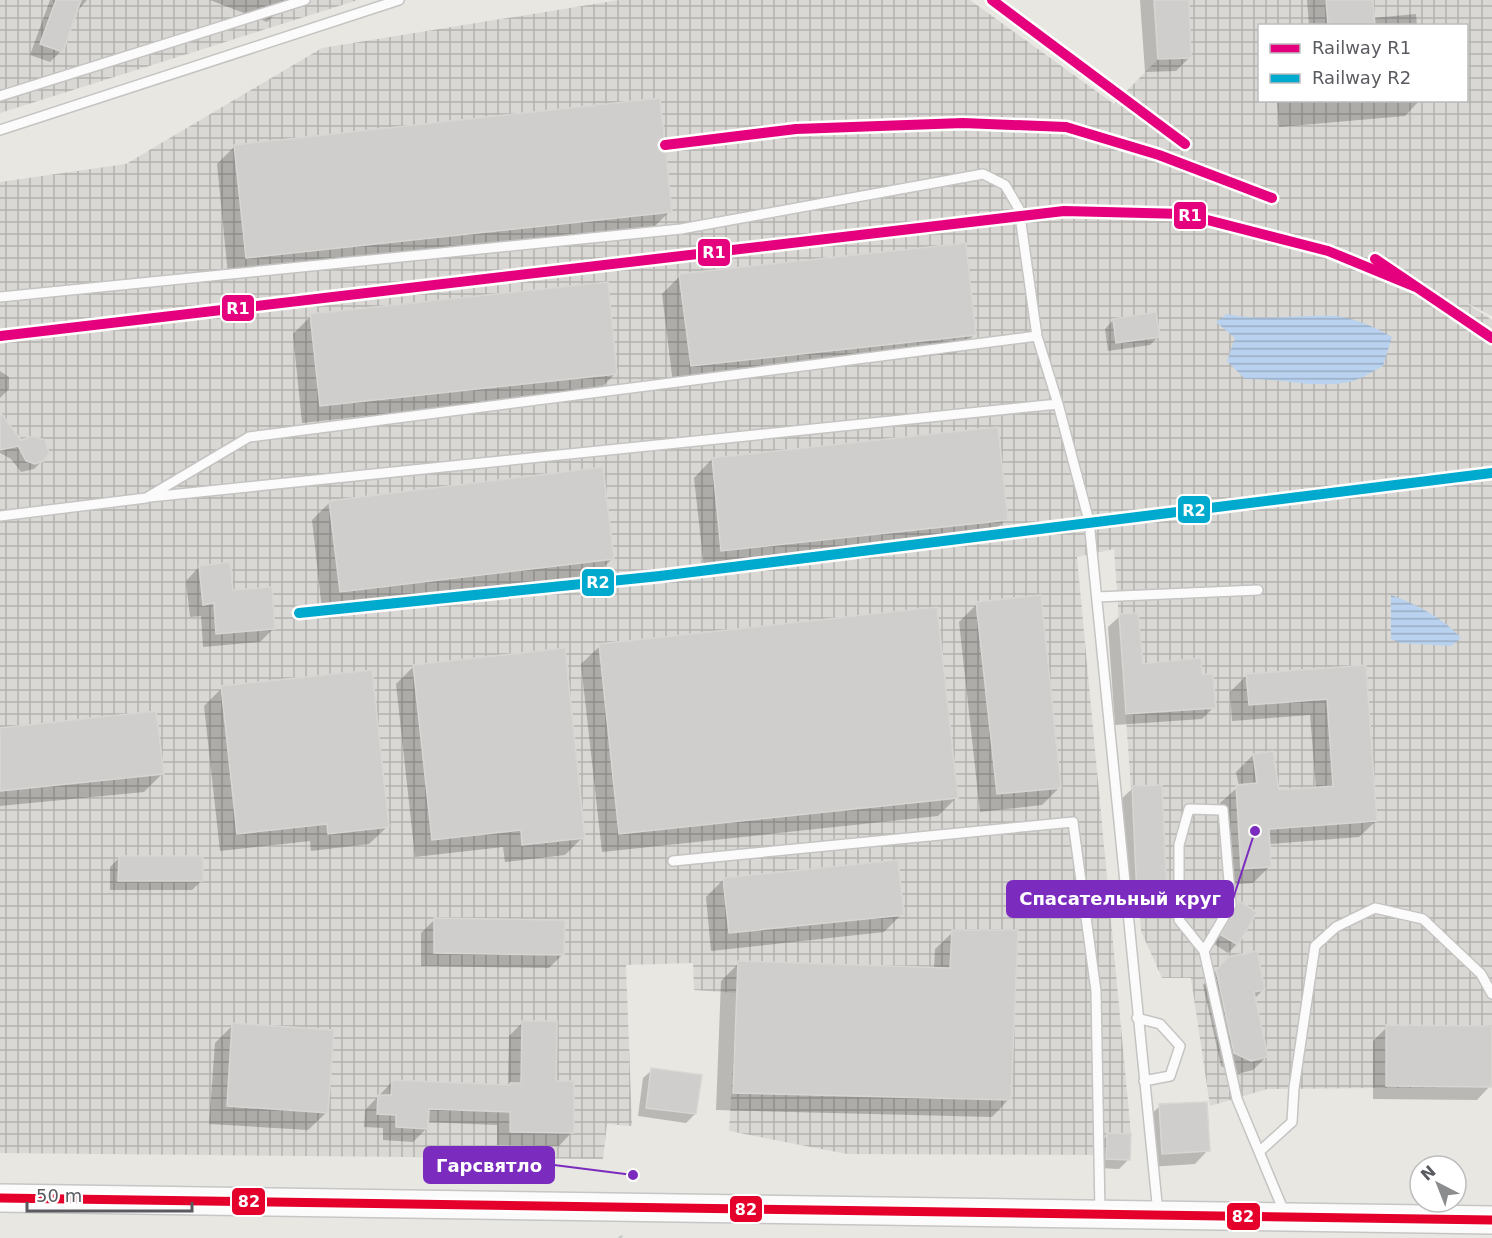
<svg xmlns="http://www.w3.org/2000/svg" width="1492" height="1238" viewBox="0 0 1492 1238" font-family="'DejaVu Sans',sans-serif">
  <style>
    .industrial { fill: url(#industrial-grid); fill-rule: evenodd }
    .water { fill: url(#water-rules) }
    .shadow { fill: #0003 }
    .building { fill: #cfcecc; stroke: #d7d6d2; stroke-width: 1.5 }
    .lines { fill: none; stroke-linecap: round; stroke-linejoin: round }
    .service-casing { stroke: #c5c4c3; stroke-width: 12 }
    .secondary-casing { stroke: #c5c6c5; stroke-width: 30 }
    .path { stroke: #c4c8c6; stroke-width: 4; stroke-dasharray: 6 3; stroke-linecap: butt }
    .service { stroke: #fcfbfb; stroke-width: 9 }
    .secondary { stroke: #fcfbfb; stroke-width: 27 }
    .bus-1-casing { stroke: #fff; stroke-width: 14 }
    .bus-1 { stroke: #e4002b; stroke-width: 9 }
    .rail-1-casing { stroke: #fff; stroke-width: 15 }
    .rail-2-casing { stroke: #fff; stroke-width: 15 }
    .rail-1 { stroke: #e5007d; stroke-width: 10 }
    .rail-2 { stroke: #00a9ce; stroke-width: 10 }
    .leader { fill: none; stroke: #7b2cbf; stroke-width: 2 }
    .callout-dot { fill: #7b2cbf; stroke: #fff; stroke-width: 2 }
    .callout { fill: #7b2cbf; stroke: #7b2cbf; stroke-width: 2 }
    .callout-label { font-size: 18px; text-anchor: middle; font-weight: bold; fill: #fff }
    .line-badge { stroke: #fff; stroke-width: 2 }
    .badge-label { font-size: 16px; text-anchor: middle; font-weight: bold; fill: #fff }
  </style>
  <defs>
    <pattern id="industrial-grid" width="8" height="8" patternUnits="userSpaceOnUse" patternTransform="scale(1.5)"><rect width="8" height="8" fill="#d9d8d4"/><path d="M0 4h8M4 0v8" fill="none" stroke="#b3b2af"/></pattern>
    <pattern id="water-rules" width="6" height="5" patternUnits="userSpaceOnUse" patternTransform="scale(1.5)"><rect width="6" height="5" fill="#b9d2ef"/><path d="M0 2.5h6" fill="none" stroke="#99adc5"/></pattern>
  </defs>
  <rect width="100%" height="100%" fill="#e8e7e2"/>
  <path class="industrial" d="M0,0h358l-358,113z
    M619,0h351l144,104 44,-45 -4,-59h338v316l-29,-15 29,19v767l-225,2 -57,17 -19,-128h-29l-21,-47 -27,-382 -37,8 54,577 -1,26 -24,-1 -7,-4 -252,-1 -118,-23 8,-138 -43,-3 -1,-27 -67,2 6,161 -25,-2 -4,35 -603,-6v-971l126,-18 196,-116zM1260,26h206v74h-206z"/>
  <path class="water" d="M1227,314c35,8 71,0 108,2 20,2 40,11 57,21l-9,29c-10,5 -23,14 -34,16 -34,7 -70,-4 -104,-3l-18,-18 8,-23 -19,-16z
    M1391,595c25,9 52,23 70,43l-10,8 -51,-3 -9,-4z"/>
  <path class="shadow" d="M50,0h37l-12,14 -14,37 -11,11 -20,-7z
    M210,0h79l-22,22z
    M1140,0h48l2,57 -14,14 -31,1z
    M1307,0h64l2,18 43,-4 1,12h-108z
    M1277,100h143l-15,16 -126,11z
    M235,146l435,65 -18,18 -424,46 -11,-111z
    M680,276l294,59 -18,18 -283,31 -11,-90z
    M311,316l305,57 -18,18 -296,32 -9,-89z
    M1113,320l46,16 -9,9 -42,6 -3,-22z
    M0,371l9,6v12l-9,9z
    M0,419l20,23 23,18 -9,9 -13,3 -10,-13 -11,-6z
    M712,459l294,60 -18,19 -284,30 -10,-90z
    M330,502l282,57 -18,18 -272,33 -10,-90z
    M199,567l33,24 41,38 -13,13 -57,5 -2,-31 -11,1 -4,-36z
    M977,604l83,183 -18,18 -62,7 -21,-190z
    M1120,616l22,50 58,10 14,31 -12,12 -87,6 -7,-98z
    M600,646l356,152 -18,18 -336,36 -21,-188z
    M414,666l169,171 -18,18 -60,7 -2,-15 -88,10 -19,-173z
    M1364,666l12,155 -17,16 -90,7 1,22 -17,17 -28,2 -5,-82 19,-17 -3,-14 17,-17 25,36 38,-2 -6,-74 -78,6 -2,-29 17,-17z
    M222,688l166,138 -19,18 -58,7 -1,-10 -90,10 -16,-145z
    M0,730l162,44 -18,18 -144,14z
    M1133,788l32,108 -13,14 -28,1 -5,-110z
    M119,858l82,23 -9,9h-82v-23z
    M724,879l178,35 -18,18 -173,19 -5,-54z
    M1239,903l-2,41 -9,9 -14,-9 16,-32z
    M435,919l128,35 -14,14 -128,-2v-33z
    M953,932l56,167 -17,18 -276,-7 5,-129 18,-18 195,6 1,-20z
    M1229,958l34,32 -9,9 13,57 -14,14 -16,4 -16,-8 -18,-81z
    M522,1023l33,60 17,49 -13,14 -62,-1v-20l-70,-3v6l-14,14 -30,-2v-12l-19,-1 1,-17 27,-28 116,5 1,-51z
    M233,1025l94,87 -19,18 -99,-6 6,-81z
    M1387,1027l103,59 -13,14 -104,-1v-58z
    M652,1070l43,44 -9,9 -48,-7 5,-38z
    M1160,1106l48,44 -13,14 -46,3 -3,-48z
    M1108,1135l20,25 -9,9 -21,-1 1,-24z"/>
  <path class="building" d="M56,0h25l-18,52 -23,-8z
    M1154,0h35l2,58 -33,1z
    M1326,0h47l2,26h-47z
    M660,98l12,114 -426,46 -12,-113z
    M966,243l10,92 -285,31 -12,-92z
    M608,282l9,92 -297,32 -10,-92z
    M1156,312l4,25 -44,6 -3,-24z
    M0,412l21,28 12,-4 12,4 4,13 -5,8 -9,3 -9,-3 -8,-15 -18,4z
    M998,427l10,93 -287,31 -9,-93z
    M603,467l11,92 -274,33 -11,-91z
    M230,562l3,28 39,-3 3,42 -59,5 -2,-31 -11,2 -4,-39z
    M1041,595l20,193 -64,6 -21,-192z
    M937,607l21,191 -339,36 -20,-190z
    M1138,613l5,51 58,-6 1,16h11l3,34 -90,6 -7,-100z
    M565,648l20,190 -63,7 -1,-15 -89,10 -19,-175z
    M1366,665l11,156 -108,8 2,38 -30,2 -5,-84 21,-2 -4,-29 20,-3 6,39 54,-4 -6,-87 -78,6 -3,-31z
    M372,670l17,157 -61,7 -1,-10 -90,10 -16,-148z
    M156,711l8,63 -164,17v-63z
    M1162,785l5,112 -30,1 -5,-112z
    M119,856h84v25h-85z
    M898,860l6,55 -175,18 -6,-55z
    M1239,901l18,11 -19,33 -17,-10z
    M434,918l131,2 -1,35 -130,-2z
    M952,930h66l-7,170 -278,-7 5,-132 212,7z
    M1257,951l8,39 -11,2 14,65 -17,4 -17,-8 -18,-83 12,-13z
    M522,1021h35l-1,60h18v52l-64,-1v-20l-81,-3 -1,20 -32,-2v-12l-19,-1 1,-19h13l1,-15 118,5v-2h11z
    M232,1023l102,7 -6,83 -101,-7z
    M1386,1025l106,1v61l-106,-1z
    M651,1068l51,7 -6,39 -50,-6z
    M1207,1102l3,49 -48,3 -3,-50z
    M1107,1133l24,1 -1,26 -24,-1z"/>
  <g class="lines">
    <defs>
      <path id="service" d="M0,96l305,-96
        M0,130l399,-130
        M0,297l681,-68 302,-55 22,11 14,24 18,127 21,68 31,117 69,692
        M150,497l908,-93
        M0,516l146,-18 103,-61 788,-101
        M1097,597l161,-7
        M673,861l400,-39 23,169 4,222
        M1204,951l27,-46 -8,-95 -34,-1 -10,36v75l25,31 33,148 48,115
        M1137,1018l23,6 20,22 -10,30 -26,5
        M1259,1152l33,-30 2,-34 21,-142 21,-19 39,-19 48,11 58,55 11,20"/>
      <path id="secondary" d="M0,1198l1492,22"/>
    </defs>
    <use href="#service" class="service-casing"/>
    <use href="#secondary" class="secondary-casing"/>
    <path class="path" d="M620,1236l1,2"/>
    <use href="#service" class="service"/>
    <use href="#secondary" class="secondary"/>
    <defs>
      <path id="bus-1" d="M0,1198l1492,22"/>
    </defs>
    <use href="#bus-1" class="bus-1-casing"/>
    <use href="#bus-1" class="bus-1"/>
    <defs>
      <path id="rail-1" d="M992,0l193,144
        M665,145l131,-16 167,-6 103,4 93,28 113,43
        M1375,259l117,79
        M0,336l1064,-125 120,3 144,37 90,37"/>
      <path id="rail-2" d="M299,613l361,-37 832,-103"/>
    </defs>
    <use href="#rail-1" class="rail-1-casing"/>
    <use href="#rail-2" class="rail-2-casing"/>
    <use href="#rail-1" class="rail-1"/>
    <use href="#rail-2" class="rail-2"/>
  </g>
  <path class="leader" d="M1255 831L1233 899M633 1175L554 1165"/>
  <g class="callout-dot">
    <circle cx="1255" cy="831" r="6"/>
    <circle cx="633" cy="1175" r="6"/>
  </g>
  <g class="callout">
    <rect x="1007" y="881" width="226" height="36" rx="6"/>
    <rect x="424" y="1147" width="130" height="36" rx="6"/>
  </g>
  <g class="callout-label">
    <text x="1120" y="905">Спасательный круг</text>
    <text x="489" y="1172">Гарсвятло</text>
  </g>
  <g class="line-badge">
    <rect x="1173" y="201" width="34" height="29" rx="6" fill="#e5007d"/>
    <rect x="697" y="238" width="34" height="29" rx="6" fill="#e5007d"/>
    <rect x="221" y="294" width="34" height="28" rx="6" fill="#e5007d"/>
    <rect x="1177" y="495" width="34" height="29" rx="6" fill="#00a9ce"/>
    <rect x="581" y="568" width="34" height="29" rx="6" fill="#00a9ce"/>
    <rect x="231" y="1187" width="35" height="29" rx="6" fill="#e4002b"/>
    <rect x="729" y="1195" width="34" height="28" rx="6" fill="#e4002b"/>
    <rect x="1226" y="1202" width="35" height="29" rx="6" fill="#e4002b"/>
  </g>
  <g class="badge-label">
    <text x="1190" y="221">R1</text>
    <text x="714" y="258">R1</text>
    <text x="238" y="314">R1</text>
    <text x="1194" y="516">R2</text>
    <text x="598" y="588">R2</text>
    <text x="249" y="1207">82</text>
    <text x="746" y="1215">82</text>
    <text x="1243" y="1222">82</text>
  </g>
  <rect x="1258" y="24" width="210" height="78" fill="#ffffff" stroke="#bdbdbf" stroke-width="1.5"/>
  <rect x="1270" y="44" width="30" height="9" fill="#e5007d" stroke="#bdbdbf" stroke-width="1.5"/>
  <text x="1312" y="54" font-size="18" fill="#595b60">Railway R1</text>
  <rect x="1270" y="74" width="30" height="9" fill="#00a9ce" stroke="#bdbdbf" stroke-width="1.5"/>
  <text x="1312" y="84" font-size="18" fill="#595b60">Railway R2</text>
  <g transform="translate(1438 1184) rotate(318)"><circle r="28" fill="#ffffff" stroke="#bdbdbf" stroke-width="1.5"/>
  <path d="M0-4.5L10 22L0 15L-10 22Z" fill="#8b8c8e"/>
  <text y="-9" font-size="16" font-weight="bold" text-anchor="middle" fill="#595b60">N</text>
  </g>
  <path d="M27 1202v9h165v-9" fill="none" stroke="#595b60" stroke-width="3"/>
  <text x="36" y="1202" font-size="18" fill="#595b60" stroke="#ffffff" stroke-width="4.5" paint-order="stroke">50 m</text>
</svg>
